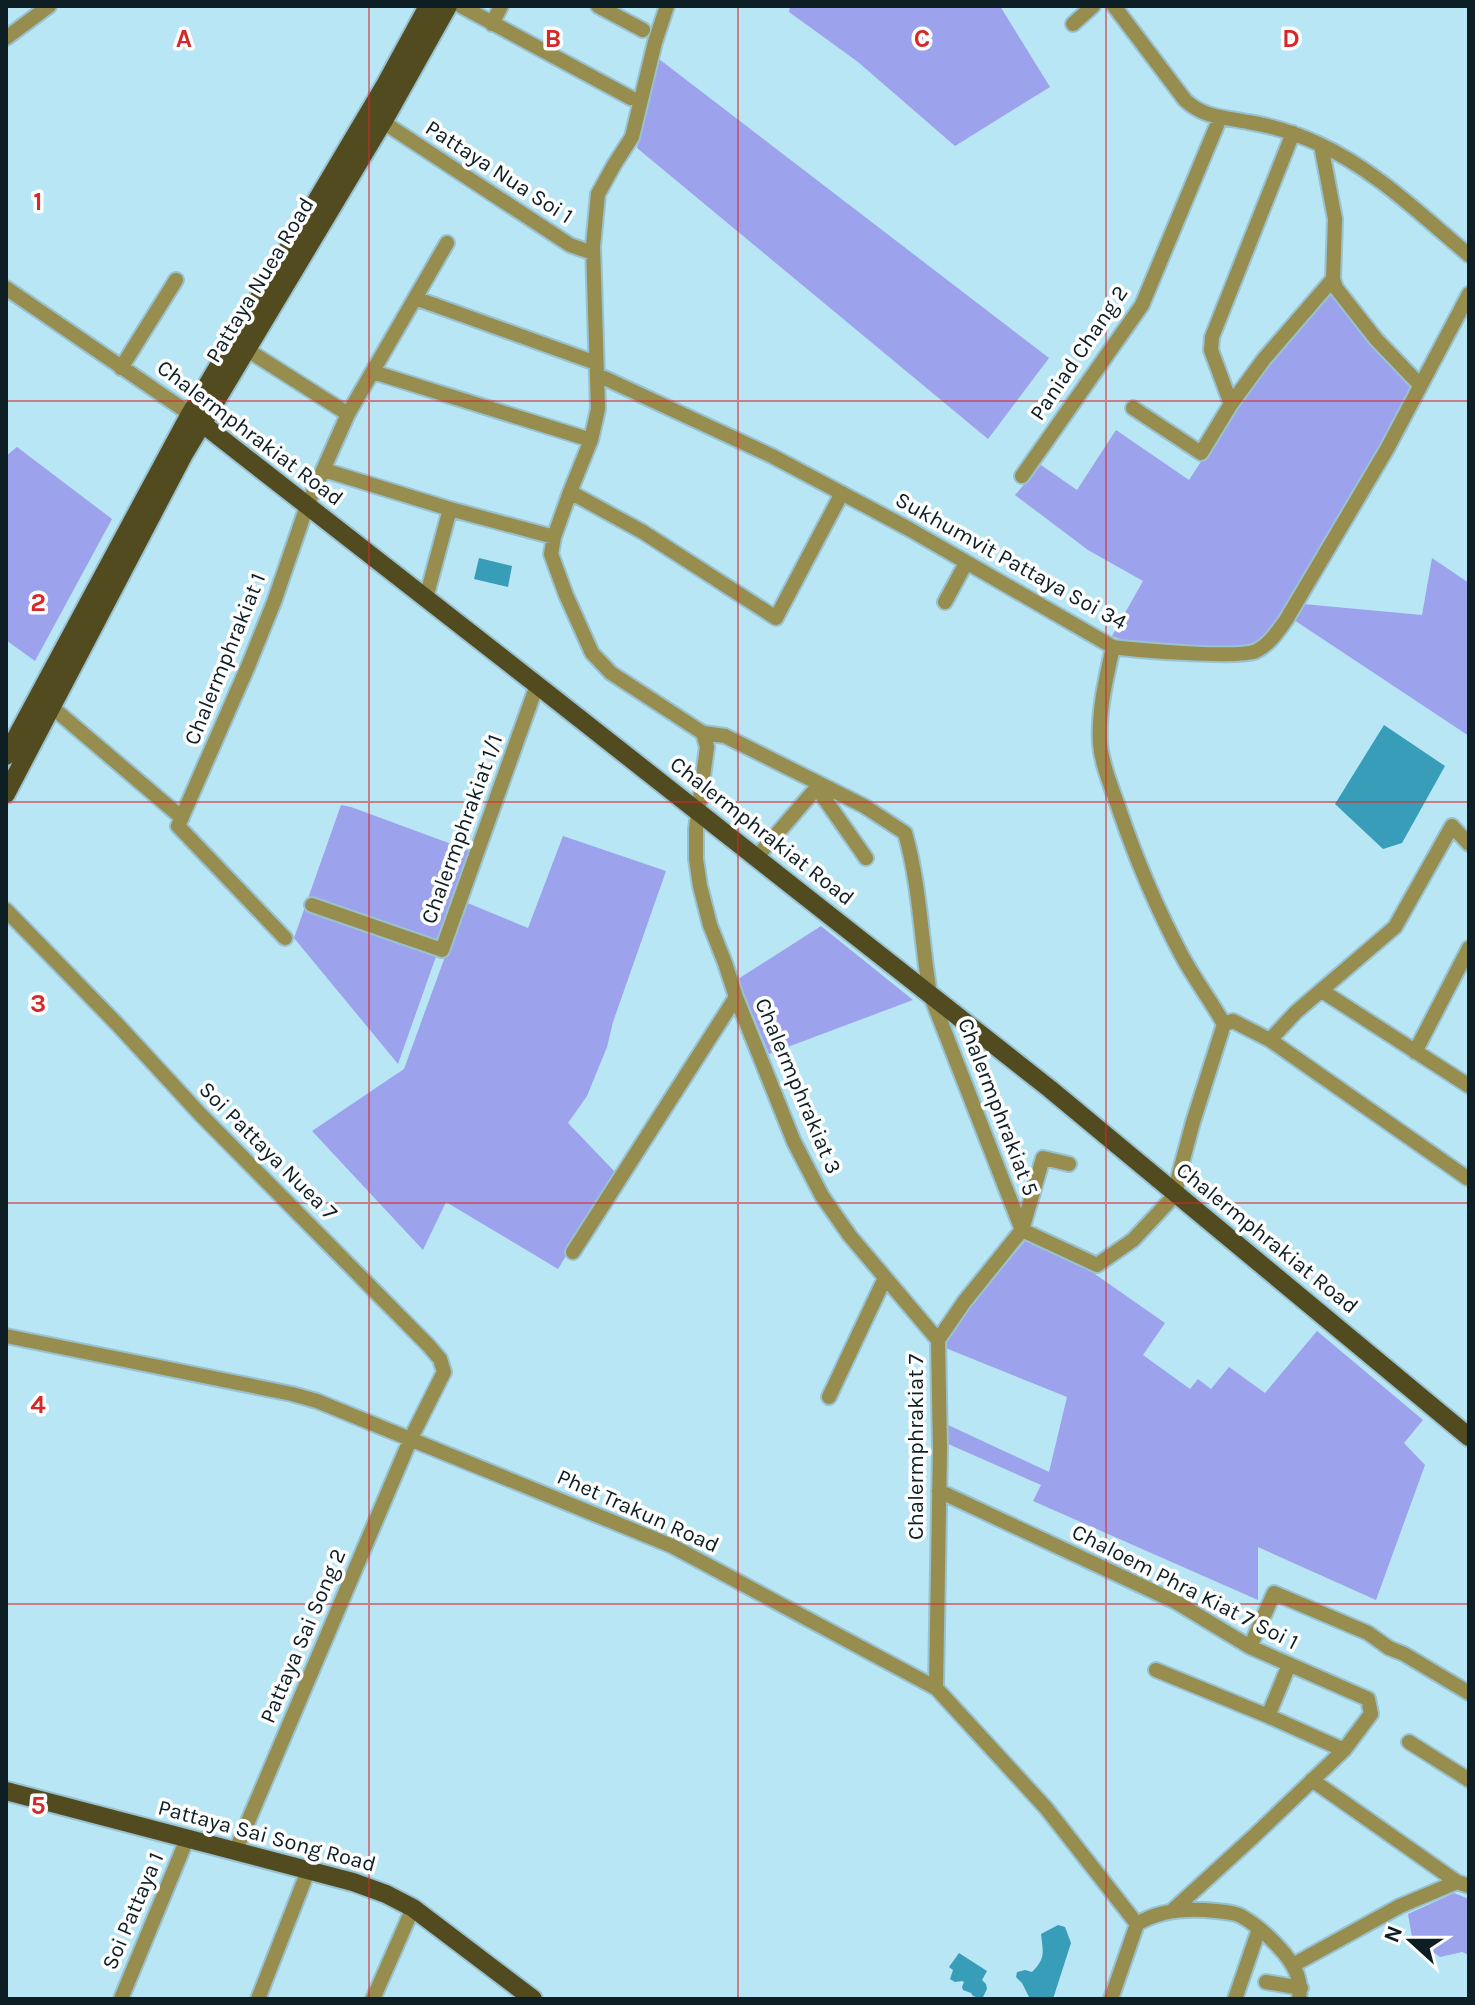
<svg xmlns="http://www.w3.org/2000/svg" width="1475" height="2005" viewBox="0 0 1475 2005" font-family="Karla,sans-serif">
  <style>
    .green { fill: #9da2ec }
    .water { fill: #389db9 }
    .lines { fill: none; stroke-linecap: round; stroke-linejoin: round }
    .minor-casing { stroke: #99c2d0; stroke-width: 18 }
    .major-casing { stroke: #99c2d0; stroke-width: 22 }
    .minor { stroke: #978d4f; stroke-width: 14 }
    .major { stroke: #524b20; stroke-width: 18 }
    .grid { fill: none; stroke: #d62828; stroke-width: 2; stroke-opacity: 0.55 }
    .labels { text-anchor: middle; dominant-baseline: central; stroke-width: 7; stroke-linejoin: round; paint-order: stroke }
    .street-label { font-size: 22px; fill: #0d1f25; stroke: #fefefe }
    .grid-label { font-size: 26px; text-anchor: middle; font-weight: bold; fill: #d62828; stroke: #fefefe; stroke-width: 7; stroke-linejoin: round; paint-order: stroke }
  </style>
  <rect width="100%" height="100%" fill="#b8e6f5"/>
  <path class="green" d="M790,6h210l50,81 -95,59 -97,-84 -69,-50z
    M659,59l390,299 -61,81 -351,-291z
    M1330,291l84,96 -131,228 -27,30 -26,3 -100,-5 -18,-7 31,-55 -55,-31 -73,-55 26,-30 36,25 39,-60 73,50 67,-103z
    M17,447l95,72 -77,142 -29,-21v-184z
    M1432,558l37,25v153l-175,-116 9,-16 119,11z
    M341,805l10,2 122,45 -75,212 -104,-126z
    M563,836l103,35 -53,151 -6,25 -20,49 -19,27 48,50 -58,96 -112,-67 -23,48 -111,-119 92,-62 61,-167 63,26z
    M821,926l92,74 -144,54 -31,-75z
    M1026,1240l66,32 73,51 -22,32 47,34 8,-10 13,10 18,-22 36,26 52,-62 106,89 -19,23 21,22 -49,135 -118,-53v53l-225,-99 8,-16 -95,-42v-19l103,48 18,-75 -124,-50 7,-17z
    M1454,1893l15,6v56l-7,-3 -22,5 -28,-20 -4,-23z"/>
  <path class="water" d="M479,558l33,8 -4,21 -34,-8z
    M1384,725l61,41 -43,77 -19,6 -48,-45z
    M1058,1925l7,2 6,16 -18,56h-23l-8,-16 -6,-6 1,-5 8,-2 7,2c14,-14 11,-20 9,-38z
    M959,1953l28,18 -5,9 4,4 1,5 -4,8 -4,1 -6,-2 -2,-3 -8,-3 -1,-3 2,-5 -2,-1 -7,1 -5,-3 3,-9 -4,-3z"/>
  <g class="lines">
    <defs>
      <path id="minor" d="M461,6l170,92
        M598,6l45,24
        M667,6l-12,36 -23,95 -18,28 -16,29 -5,52 5,163 -7,31 -21,52 -16,45 -3,17 15,41 26,58 19,20 92,60 4,14 -11,82v30l4,27 10,39 15,38 11,34 58,145 28,54 28,40 88,104
        M1114,6l71,94c19,18 39,17 63,22 25,4 49,12 71,22 57,26 103,72 150,111
        M492,24l9,-18
        M1073,24l20,-18
        M6,38l43,-32
        M383,122l187,123 23,8
        M1321,145l14,74 -2,60 3,9 40,51 44,46
        M6,288l184,126
        M415,298l181,65
        M246,349l102,65
        M121,368l55,-88
        M373,372l218,68
        M598,375l174,81 137,73 204,118c23,3 126,12 143,4 13,-6 22,-20 30,-31l101,-171 82,-155
        M1231,404l-20,-54 1,-13 81,-204
        M1133,408l68,45 30,-49 33,-45 69,-80
        M324,470l126,39 104,28
        M1022,476l120,-171 78,-187
        M570,492l73,40 133,86 66,-125
        M426,598l24,-89
        M945,602l21,-39
        M53,708l129,110
        M703,733l22,3 139,70 41,27c15,52 16,108 25,161l92,236 21,-72 26,6
        M817,788l49,70
        M756,858l63,-73
        M312,905l130,45 95,-265
        M6,910l111,114 82,89 230,233 11,13 4,13 -33,66 -176,414
        M285,938l-107,-112 71,-162 25,-62 33,-96 41,-92 99,-171
        M1322,991l147,95
        M1224,1024l9,-3 37,19 197,138
        M1270,1040l26,-28 99,-85 57,-101 17,18
        M1415,1052l54,-104
        M573,1252l163,-255
        M6,1336l286,58 25,7 355,145 264,142 110,120 91,116
        M829,1397l56,-119
        M939,1491l237,111 74,45 118,52 3,15 -27,36 -91,87 -81,74
        M1250,1647l24,-54 94,40 21,15 15,6 65,39
        M1156,1670l112,46 76,34
        M936,1688l4,-240 -2,-108 26,-38 58,-72 75,35 36,-25 43,-46 2,-16 15,-56 31,-98c-13,-23 -29,-44 -42,-68 -25,-47 -46,-97 -63,-147 -7,-21 -17,-43 -19,-65 -2,-33 6,-65 13,-97
        M1268,1716l21,-51
        M1409,1742l60,38
        M1312,1780l145,102 12,4
        M1137,1924c24,-15 52,-16 79,-13 9,1 17,1 25,5 16,9 31,23 43,37 12,15 18,27 15,46
        M1293,1965l107,-59 57,-24
        M1266,1982l35,6
        M121,1999l66,-160
        M258,1999l50,-128
        M373,1999l40,-91
        M1111,1999l26,-75
        M1235,1999l24,-70"/>
      <path id="major" d="M190,414l347,271 513,404 419,348
        M6,756l184,-342 195,-329 43,-79
        M6,794l177,-338 200,-334 65,-116
        M6,1791l347,91 33,12 27,14 120,91"/>
    </defs>
    <use href="#minor" class="minor-casing"/>
    <use href="#major" class="major-casing"/>
    <use href="#minor" class="minor"/>
    <use href="#major" class="major"/>
  </g>
  <path class="grid" d="M369,6v1993M738,6v1993M1106,6v1993M6,401h1463M6,802h1463M6,1203h1463M6,1604h1463"/>
  <g class="labels">
    <g class="street-label">
      <text transform="translate(499 172) rotate(33)">Pattaya Nua Soi 1</text>
      <text transform="translate(260 280) rotate(-59)">Pattaya Nuea Road</text>
      <text transform="translate(1079 353) rotate(-56)">Paniad Chang 2</text>
      <text transform="translate(250 433) rotate(37)">Chalermphrakiat Road</text>
      <text transform="translate(1011 561) rotate(29)">Sukhumvit Pattaya Soi 34</text>
      <text transform="translate(225 659) rotate(-68)">Chalermphrakiat 1</text>
      <text transform="translate(462 829) rotate(-70)">Chalermphrakiat 1/1</text>
      <text transform="translate(762 831) rotate(38)">Chalermphrakiat Road</text>
      <text transform="translate(798 1086) rotate(67)">Chalermphrakiat 3</text>
      <text transform="translate(998 1107) rotate(69)">Chalermphrakiat 5</text>
      <text transform="translate(268 1151) rotate(45)">Soi Pattaya Nuea 7</text>
      <text transform="translate(1267 1238) rotate(39)">Chalermphrakiat Road</text>
      <text transform="translate(916 1447) rotate(-90)">Chalermphrakiat 7</text>
      <text transform="translate(638 1511) rotate(24)">Phet Trakun Road</text>
      <text transform="translate(1185 1587) rotate(27)">Chaloem Phra Kiat 7 Soi 1</text>
      <text transform="translate(303 1636) rotate(-67)">Pattaya Sai Song 2</text>
      <text transform="translate(267 1836) rotate(15)">Pattaya Sai Song Road</text>
      <text transform="translate(133 1911) rotate(-67)">Soi Pattaya 1</text>
    </g>
  </g>
  <g class="grid-label">
    <text x="184" y="47">A</text>
    <text x="553" y="47">B</text>
    <text x="922" y="47">C</text>
    <text x="1291" y="47">D</text>
    <text x="38" y="210">1</text>
    <text x="38" y="611">2</text>
    <text x="38" y="1012">3</text>
    <text x="38" y="1413">4</text>
    <text x="38" y="1814">5</text>
  </g>
  <rect width="1475" height="2005" fill="none" stroke="#0d1f25" stroke-width="16"/>
  <g transform="translate(1411 1941) rotate(291)" stroke="#fefefe" stroke-width="6" paint-order="stroke">
  <path d="M0-6L14 30L0 20L-14 30Z" fill="#0d1f25"/>
  <text y="-12" font-size="22" font-weight="bold" text-anchor="middle" fill="#0d1f25">N</text>
  </g>
</svg>
